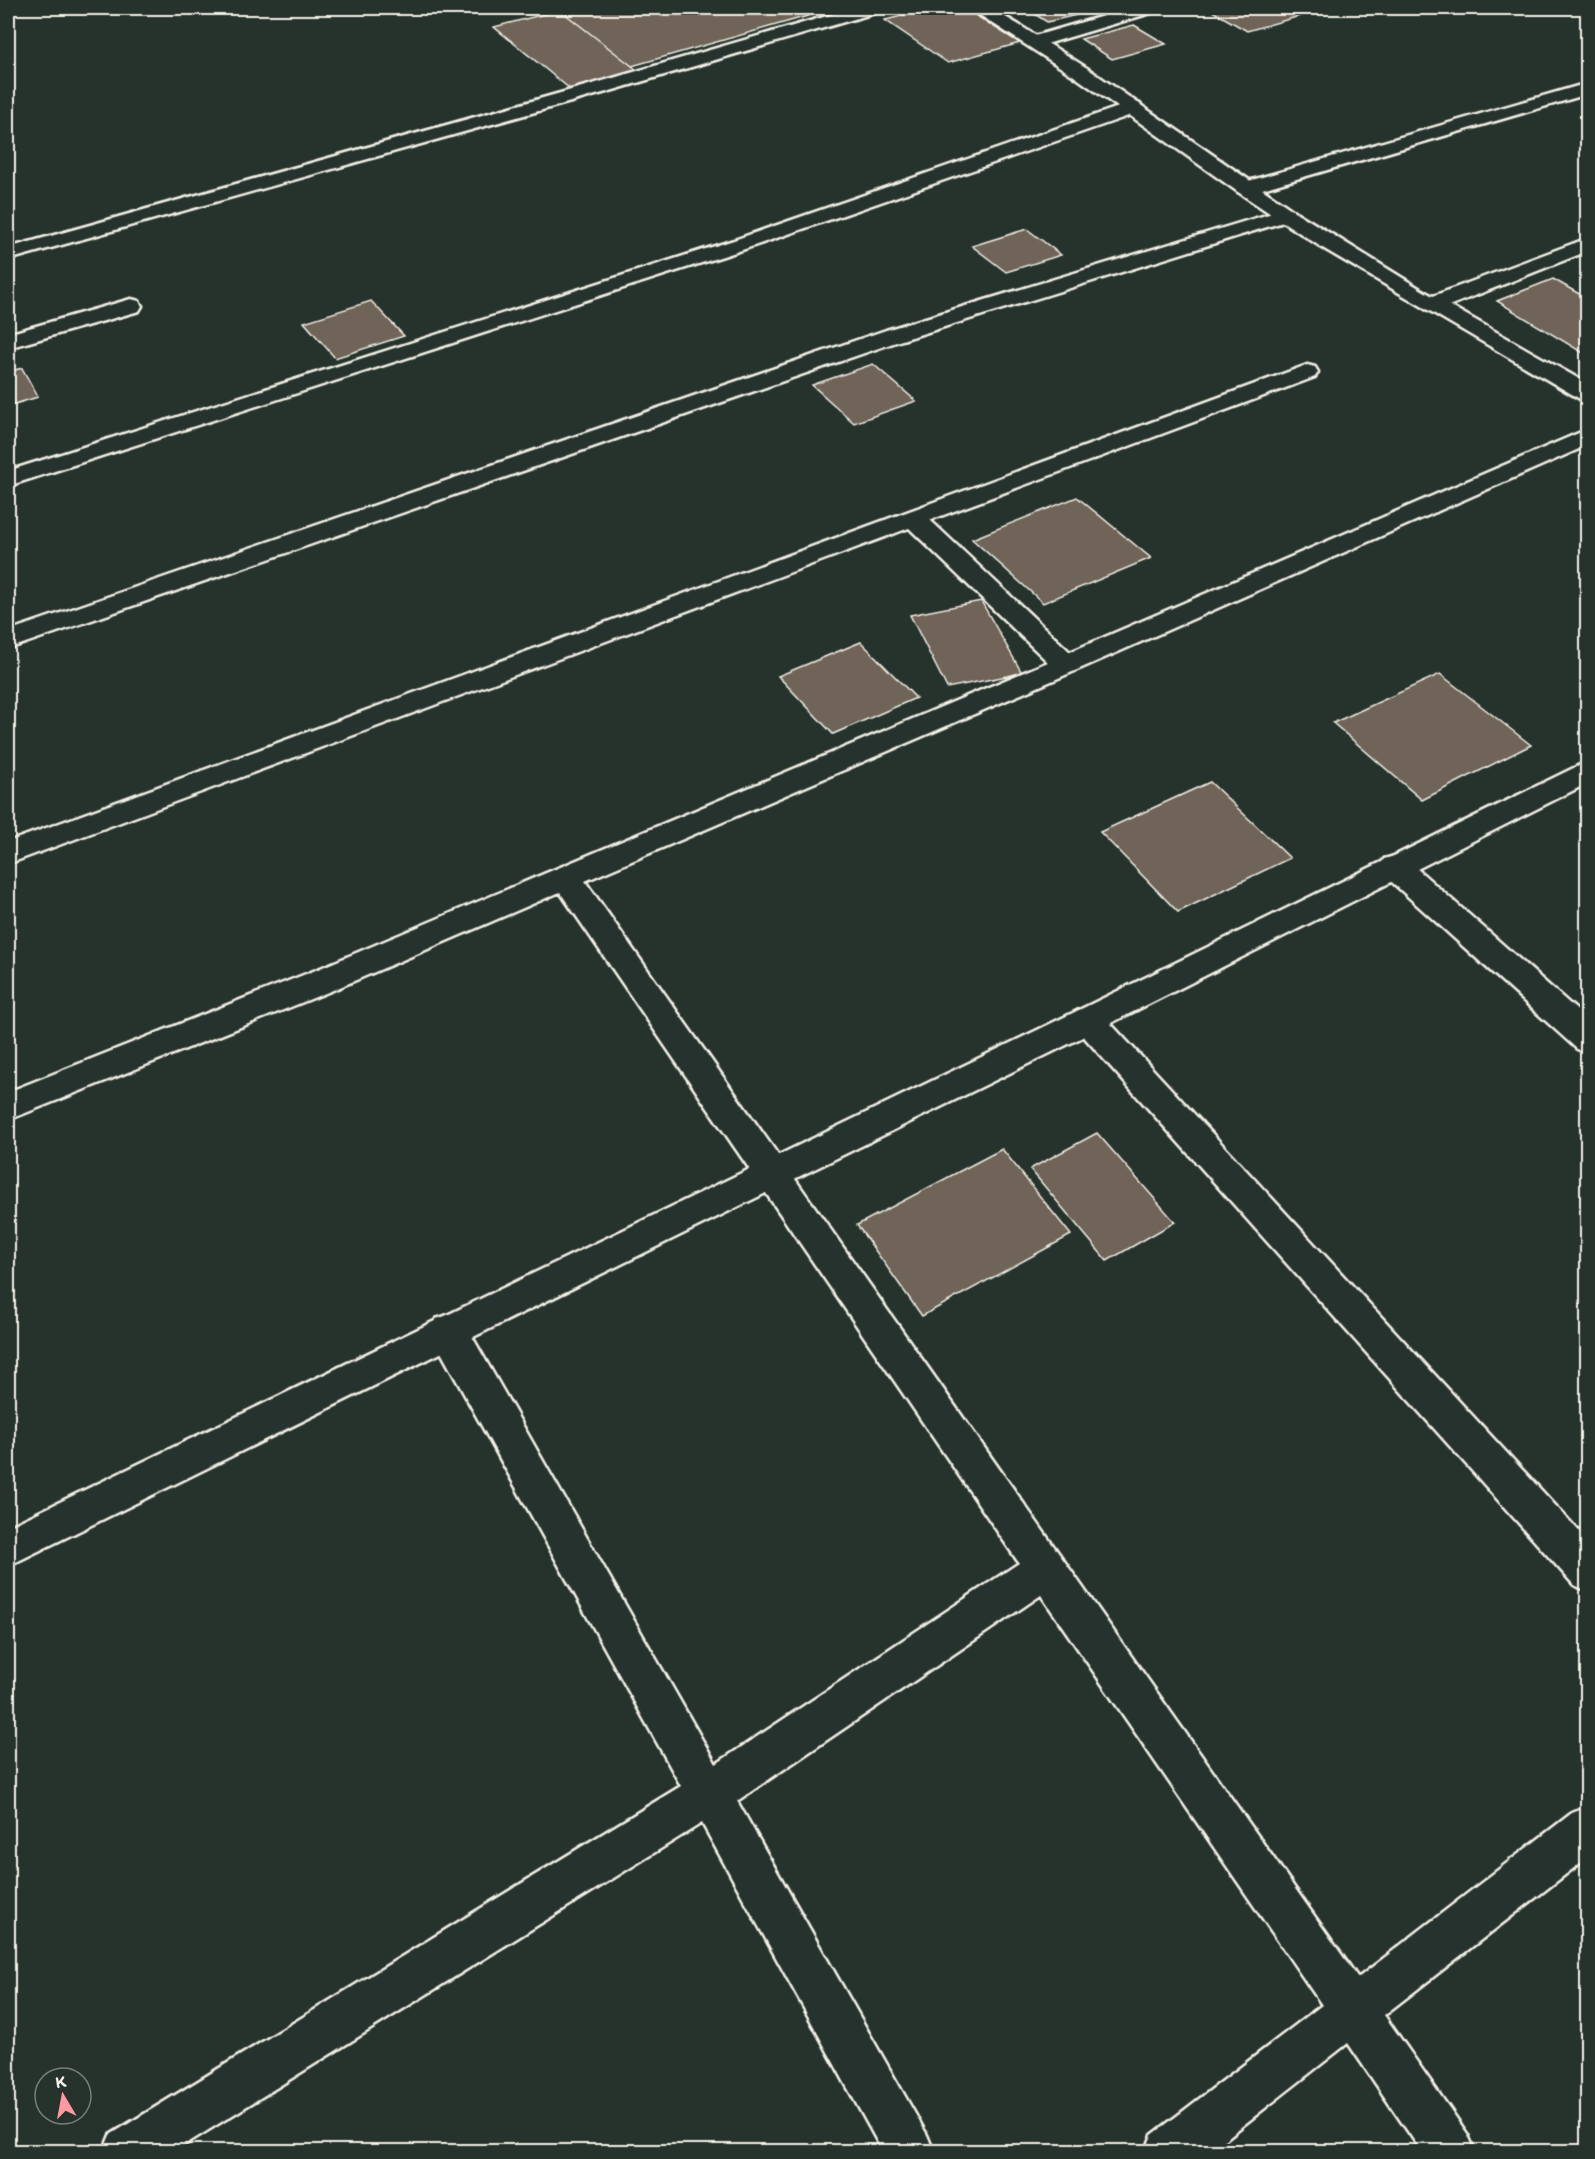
<svg xmlns="http://www.w3.org/2000/svg" width="1595" height="2159" viewBox="0 0 1595 2159" font-family="Itim,sans-serif">
  <style>
    .building { fill: #6f6458; stroke: #f4f1e8; stroke-width: 1.5 }
    .lines { fill: none; stroke-linecap: round; stroke-linejoin: round }
    .street-casing { stroke: #f4f1e8; stroke-width: 5 }
    .secondary-casing { stroke: #f4f1e8; stroke-width: 5 }
    .street { fill: #26332d; fill-rule: evenodd }
    .secondary { fill: #26332d; fill-rule: evenodd }
  </style>
  <rect width="100%" height="100%" fill="#26332d"/>
  <filter id="ink" filterUnits="userSpaceOnUse"><feTurbulence type="fractalNoise" baseFrequency=".0167" numOctaves="2"/><feDisplacementMap in="SourceGraphic" scale="12" xChannelSelector="R" yChannelSelector="G"/><feConvolveMatrix kernelMatrix="1 2 1 2 8 2 1 2 1" color-interpolation-filters="sRGB"/></filter>
  <g filter="url(#ink)">
    <path class="building" d="M570,8h266l-204,58 -72,-56z
      M935,8h29l56,35 -72,20 -63,-43z
      M1025,8h81l-59,14z
      M1207,8h79l14,8 -53,15z
      M560,10l72,56 6,5 -68,18 -76,-62z
      M1134,25l32,19 -54,15 -31,-20z
      M1027,229l34,26 -55,17 -34,-26z
      M1553,279l35,20v57l-91,-55z
      M371,301l33,35 -69,22 -31,-36z
      M873,364l43,37 -62,22 -42,-38z
      M22,368l16,29 -30,9v-34z
      M1077,497l74,61 -108,45 -71,-64z
      M981,601l41,72 -75,15 -37,-73z
      M861,642l55,56 -83,36 -55,-58z
      M1440,674l91,71 -109,55 -89,-77z
      M1210,782l80,76 -112,54 -78,-80z
      M1097,1133l78,89 -68,39 -77,-92z
      M1002,1149l69,86 -149,81 -65,-91z"/>
    <g class="lines">
      <defs>
        <path id="street" d="M855,8h26l-3,4 -268,79 -602,169v-12l588,-165z
          M1131,8h26l-3,4 -111,33h-12l-3,-4 3,-4z
          M1588,83v11l-336,98h-14l-3,-4 3,-4z
          M1133,102l7,2 2,4 -2,4 -392,136 -740,238v-15l726,-231z
          M1286,209l7,2 3,4 -3,4 -391,121 -894,309v-18l878,-301z
          M1588,238v13l-147,58 -8,2 -8,-2 -3,-5 3,-5z
          M131,299l8,2 3,5 -3,5 -131,37v-14z
          M1307,365l8,2 3,5 -3,5 -385,143 140,132 518,-223v16l-511,225 -492,211 773,1097 214,-165 16,-6v50l-204,158 84,120 7,17h-53l-74,-109 -139,109h-64l7,-17 170,-130 -281,-410 -304,206 190,334 7,17h-51l-181,-329 -529,329h-70l7,-17 571,-349 -245,-443 -5,-12 5,-12 13,-4 13,4 254,445 303,-201 -459,-671 -227,98 -325,130v-28l303,-120 737,-310 -139,-134 -901,336v-22z
          M1395,856l11,3 182,161v33l-11,-4 -193,-174 -4,-8 4,-8z
          M1088,1007l11,4 489,530v50l-14,-6 -497,-556 -5,-9 5,-9z"/>
        <path id="secondary" d="M969,8h21l29,17 68,43 207,143 128,79 166,94v17l-8,-2 -259,-152 -83,-55 -164,-116z
          M1588,761v22l-489,246 -1091,537v-39l1069,-516z"/>
      </defs>
      <use href="#street" class="street-casing"/>
      <use href="#secondary" class="secondary-casing"/>
      <use href="#street" class="street"/>
      <use href="#secondary" class="secondary"/>
    </g>
  </g>
  <rect width="1595" height="2159" fill="none" stroke="#26332d" stroke-width="30"/>
  <rect x="15" y="15" width="1565" height="2129" fill="none" stroke="#f4f1e8" stroke-width="2" filter="url(#ink)"/>
  <g transform="translate(63 2096) rotate(350)"><circle r="28" fill="#26332d" stroke="#787f78" stroke-width="1.5"/>
  <path d="M0-4.5L10 22L0 15L-10 22Z" fill="#ff9aa2"/>
  <text y="-9" font-size="16" font-weight="bold" text-anchor="middle" fill="#f4f1e8">K</text>
  </g>
</svg>
